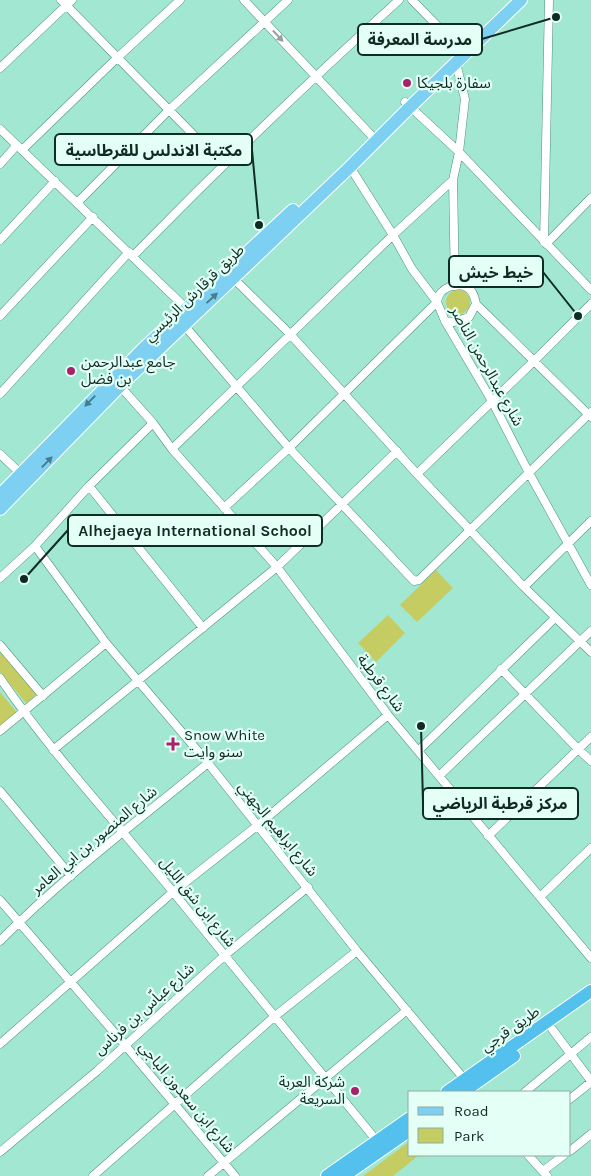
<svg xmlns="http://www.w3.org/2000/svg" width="591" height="1176" viewBox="0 0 591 1176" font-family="Karla,'Noto Sans Arabic',sans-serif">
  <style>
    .green { fill: #c5cd62 }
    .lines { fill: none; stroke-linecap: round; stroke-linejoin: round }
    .minor-casing { stroke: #4e927e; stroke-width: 9 }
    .primary-casing { stroke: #fff; stroke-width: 14 }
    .trunk-casing { stroke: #fff; stroke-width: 14 }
    .minor { stroke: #fff; stroke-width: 8 }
    .primary { stroke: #7ed0f2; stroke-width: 12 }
    .trunk { stroke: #53c0ee; stroke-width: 12 }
    .oneway { fill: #93a09c }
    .oneway2 { fill: #467e8b }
    .poi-dot { fill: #a8226b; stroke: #e4fff5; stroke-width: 2 }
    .labels { text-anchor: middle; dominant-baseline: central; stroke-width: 4.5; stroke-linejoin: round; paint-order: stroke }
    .poi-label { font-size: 15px; fill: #0f2c24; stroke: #e4fff5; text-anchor: start }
    .street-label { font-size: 15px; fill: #0f2c24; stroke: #e4fff5 }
    .leader { fill: none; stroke: #0f2c24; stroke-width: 2 }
    .callout-dot { fill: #0f2c24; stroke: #e4fff5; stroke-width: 2 }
    .callout { fill: #e4fff5; stroke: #0f2c24; stroke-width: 2 }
    .callout-label { font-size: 16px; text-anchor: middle; font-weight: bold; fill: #0f2c24 }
  </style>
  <rect width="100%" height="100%" fill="#a2e7d1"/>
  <path class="green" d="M446 302a12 12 0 1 1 24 0a12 12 0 1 1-24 0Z
    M436,570l17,18 -36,34 -17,-17z
    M388,615l17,18 -29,29 -18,-19z
    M0,652l37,43 -11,8 -26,-31z
    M0,692l19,23 -19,12z
    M410,1141v14h9l-26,21h-30z"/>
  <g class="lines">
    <defs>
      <path id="minor" d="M61,0l162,165
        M244,0l127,135
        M412,0l48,49
        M0,68l72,-68
        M405,102l54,50 132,138
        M0,129l189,182
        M22,150l95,-92 63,-58
        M0,164l17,-19
        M350,167l43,68 19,34 25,33 8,19 47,80 37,72 62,112
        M77,203l92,-93 119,-110
        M0,240l55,-59
        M544,242l5,-242
        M546,244l45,-46
        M133,256c86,-88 174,-173 266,-256
        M233,278l57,56 127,140 107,113 67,65
        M455,286l-2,-106 6,-28 6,-53 -9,-36
        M0,316l93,-99
        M445,321l9,1 15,-5 7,-13
        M184,325l105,123 125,133 5,-1 172,-168
        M119,385l34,38 19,26 105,118 111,148 203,243
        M0,394l129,-142
        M172,449l221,-214 60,-55
        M0,454l21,20
        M417,474l117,-113 57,-57
        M89,486l114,142
        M224,508l65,-60 148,-146c1,-14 21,-22 32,-13 5,3 6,10 7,15l115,113
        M35,546l71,97 102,120 149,188 108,129
        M0,578l35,-32 54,-60 64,-63
        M524,587l67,-66
        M0,645l43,51
        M501,669l77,80 13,12
        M0,678c52,76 115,143 173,214 68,83 135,166 204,249
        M0,731l106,-88
        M53,750l224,-183 120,-116
        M418,751l137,-133
        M439,776l152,-145
        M0,791l71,85
        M488,836l103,-99
        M540,897l51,-49
        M0,900l125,145 110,131
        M0,941c64,-65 138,-120 208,-178
        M552,1029l39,52
        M0,1044l173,-152 84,-66 131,-111
        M525,1092l66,-55
        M570,1099l21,-17
        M570,1151l21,-17
        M0,1152l97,-81 127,-115 84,-69
        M528,1155l19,21
        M543,1171l21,-16
        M93,1176l181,-159 83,-66
        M208,1176l199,-166"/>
      <path id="primary" d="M0,495l143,-146 150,-139
        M0,509l120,-123 230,-219 60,-60 111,-107"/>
      <path id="trunk" d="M447,1092l144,-101
        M463,1092l51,-36
        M327,1176l83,-58
        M344,1176l66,-46"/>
    </defs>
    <use href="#minor" class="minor-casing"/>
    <use href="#primary" class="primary-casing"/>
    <use href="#trunk" class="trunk-casing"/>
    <use href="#minor" class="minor"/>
    <use href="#primary" class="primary"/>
    <use href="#trunk" class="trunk"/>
  </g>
  <defs><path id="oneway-solid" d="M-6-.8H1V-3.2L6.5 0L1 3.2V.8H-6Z" transform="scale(1.25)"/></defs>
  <use class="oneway" href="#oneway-solid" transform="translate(278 36) rotate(47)"/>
  <g class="oneway2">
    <use href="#oneway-solid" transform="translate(212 298) rotate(-43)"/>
    <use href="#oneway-solid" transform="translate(90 401) rotate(134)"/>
    <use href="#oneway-solid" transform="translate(47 462) rotate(-46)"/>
  </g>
  <g class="poi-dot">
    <circle cx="407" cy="83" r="5"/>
    <circle cx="71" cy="371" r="5"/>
    <path d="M170.5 736.5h5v5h5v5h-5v5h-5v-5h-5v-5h5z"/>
    <circle cx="355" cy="1091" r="5"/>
  </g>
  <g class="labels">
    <g class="poi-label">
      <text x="417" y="83">سفارة بلجيكا</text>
      <text x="81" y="362">جامع عبدالرحمن<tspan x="81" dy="17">بن فضل</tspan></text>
      <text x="184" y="735">Snow White<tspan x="184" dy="17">سنو وايت</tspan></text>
      <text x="345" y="1082" text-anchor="end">شركة العربة<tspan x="345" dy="17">السريعة</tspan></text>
    </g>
    <g class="street-label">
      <text transform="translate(194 293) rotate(-44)">طريق قرقارش الرئيسي</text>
      <text transform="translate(487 366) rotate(61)">شارع عبدالرحمن الناصر</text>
      <text transform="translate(381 683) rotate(53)">شارع قرطبة</text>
      <text transform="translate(278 829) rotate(51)">شارع ابراهيم الجهني</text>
      <text transform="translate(94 840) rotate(-40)">شارع المنصور بن ابي العامر</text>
      <text transform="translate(198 902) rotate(51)">شارع ابن شق الليل</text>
      <text transform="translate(144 1009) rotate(-42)">شارع عباّس بن فرناس</text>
      <text transform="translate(510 1029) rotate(-35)">طريق قرجي</text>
      <text transform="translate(187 1097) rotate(50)">شارع ابن سعدون الباجي</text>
    </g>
  </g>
  <path class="leader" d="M556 17L482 39M259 225L252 150M578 316L543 272M24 579L68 530M421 726L423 803"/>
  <g class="callout-dot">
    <circle cx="556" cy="17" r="5"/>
    <circle cx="259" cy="225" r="5"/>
    <circle cx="578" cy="316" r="5"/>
    <circle cx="24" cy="579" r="5"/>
    <circle cx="421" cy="726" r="5"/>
  </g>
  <g class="callout">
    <rect x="358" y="24" width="124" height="31" rx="5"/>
    <rect x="55" y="134" width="197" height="31" rx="5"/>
    <rect x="449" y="256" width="94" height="31" rx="5"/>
    <rect x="68" y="515" width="254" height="31" rx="5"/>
    <rect x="423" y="788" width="155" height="31" rx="5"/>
  </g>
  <g class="callout-label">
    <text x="420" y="45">مدرسة المعرفة</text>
    <text x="154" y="156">مكتبة الاندلس للقرطاسية</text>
    <text x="496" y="278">خيط خيش</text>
    <text x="195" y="536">Alhejaeya International School</text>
    <text x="500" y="809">مركز قرطبة الرياضي</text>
  </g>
  <rect x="408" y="1091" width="162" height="65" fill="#e4fff5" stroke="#8faba1"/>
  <rect x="418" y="1107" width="25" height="8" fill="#7ed0f2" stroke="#8faba1"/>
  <text x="454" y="1116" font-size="15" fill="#0f2c24">Road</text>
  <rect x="418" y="1128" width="25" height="15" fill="#c5cd62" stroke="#8faba1"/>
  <text x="454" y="1141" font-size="15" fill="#0f2c24">Park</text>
</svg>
